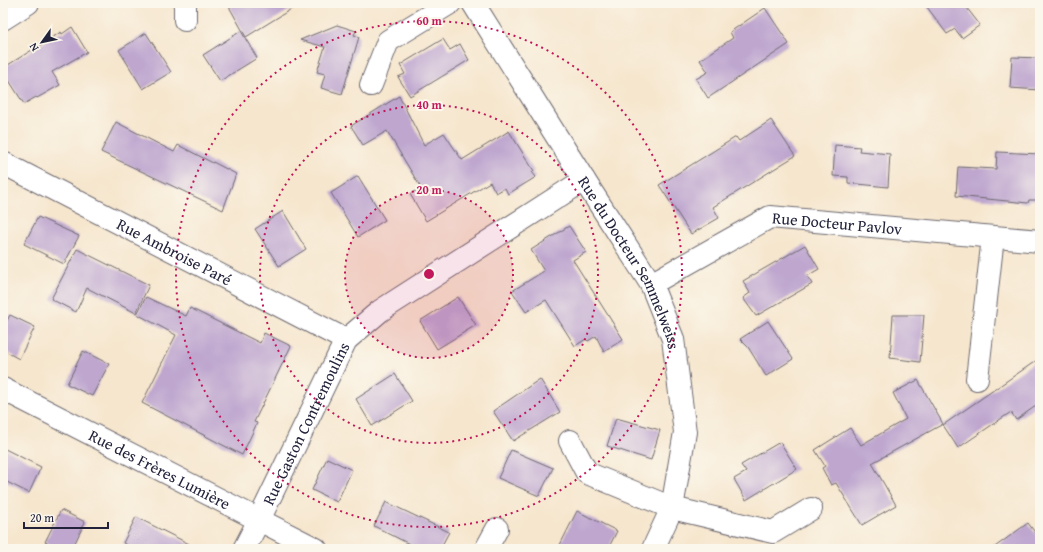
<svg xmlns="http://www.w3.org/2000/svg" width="1043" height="552" viewBox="0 0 1043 552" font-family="'Gentium Book Plus',serif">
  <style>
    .building { fill: #bea6cf }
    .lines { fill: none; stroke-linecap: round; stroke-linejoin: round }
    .minor-casing { stroke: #6c676e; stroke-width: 24 }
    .minor { stroke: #fff; stroke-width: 22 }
    .ring { fill: none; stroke: #c2185b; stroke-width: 2; stroke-dasharray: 2 4 }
    .labels { text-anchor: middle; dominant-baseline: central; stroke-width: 4; stroke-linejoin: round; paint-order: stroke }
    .street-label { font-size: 16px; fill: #22223b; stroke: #fbf7ec }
    .centre { fill: #c2185b; stroke: #fbf7ec; stroke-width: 2 }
    .ring-label { font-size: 12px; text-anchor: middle; font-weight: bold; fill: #c2185b; stroke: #fbf7ec; stroke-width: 4; stroke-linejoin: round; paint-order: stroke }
  </style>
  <rect width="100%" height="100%" fill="#fbf7ec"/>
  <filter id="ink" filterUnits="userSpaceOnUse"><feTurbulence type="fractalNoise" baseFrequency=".025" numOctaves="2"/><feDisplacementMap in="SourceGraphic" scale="8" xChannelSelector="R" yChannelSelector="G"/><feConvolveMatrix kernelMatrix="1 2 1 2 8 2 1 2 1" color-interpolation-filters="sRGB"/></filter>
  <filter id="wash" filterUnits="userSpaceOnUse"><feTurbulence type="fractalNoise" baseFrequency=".012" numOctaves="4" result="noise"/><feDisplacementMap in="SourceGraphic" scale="16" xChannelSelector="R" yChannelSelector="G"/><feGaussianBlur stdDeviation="0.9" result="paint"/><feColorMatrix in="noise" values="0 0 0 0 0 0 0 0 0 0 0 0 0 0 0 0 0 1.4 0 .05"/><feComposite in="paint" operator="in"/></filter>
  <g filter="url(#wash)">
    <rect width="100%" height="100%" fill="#f6e6ce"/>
    <g id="blocks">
      <path class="building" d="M227,3h74l-55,34z
        M924,3h39l17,22 -18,13 -7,-9 -8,5z
        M765,8l24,36 -81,54 -12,-19 12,-7 -8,-12 33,-22 -3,-6z
        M337,25l19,6 -2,4 5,2 -17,57 -21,-6 4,-14 -8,-2 8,-25 -25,-7z
        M72,27l15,25 -35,20 8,13 -23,13 -1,-1 -12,7 -21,-33v-3l58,-36 1,2z
        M241,31l16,27 -37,23 -17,-26z
        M146,33l25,39 -28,17 -24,-39z
        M443,39l7,11 10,-6 9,16 -59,36 -12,-19 7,-3 -5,-9z
        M1012,57l28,1v32l-30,-2z
        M399,96l25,49 20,-12 18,27 47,-29 25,40 -2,1 4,5 -28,17 -3,-6 -9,5 -6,-11 -64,39 -16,-27 11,-6 -34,-57 -24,14 -12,-19z
        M771,120l24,36 -82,51 6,11 -28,16 -32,-49 77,-48 3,4z
        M116,122l58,30 4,-7 35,18v-1l23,12 -13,36 -122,-58z
        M835,145l25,2 -1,4 31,3 -2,33 -40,-4v-6l-15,-1z
        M997,152l43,2v46h-11l-1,3 -72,-7 2,-29 38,2z
        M358,176l27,44 -27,17 -27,-44z
        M283,211l23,38 -27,17 -24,-37z
        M38,217l41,19 -15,28 -40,-20z
        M569,226l17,26 -13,8 50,79 -19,13 -8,-16 -8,5 -2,-2 -11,7 -29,-46 -20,12 -14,-21 32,-20 -13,-21z
        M805,245l14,24 -12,7 5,8 -56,32 -13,-18 7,-5 -7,-12z
        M77,249l72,36 -13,28 -49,-25 -11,24 -25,-13z
        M146,297l40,19 4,-8 70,35 4,-10 27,13 -37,76 3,1 -15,32 -100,-52 34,-68 -39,-21z
        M458,297l18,28 -39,24 -17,-28z
        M10,315l25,12 -16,32 -16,-9v-22z
        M893,315h31l-4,47 -30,-4z
        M768,321l25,38 -27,17 -18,-29 -8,-8z
        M83,351l26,13 -17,32 -25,-12z
        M1040,358v45l-24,17 -5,-8 -53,36 -15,-23z
        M395,374l17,27 -40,25 -16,-27z
        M540,379l20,33 -47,29 -20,-30z
        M918,380l25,44 -71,39 24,42 -34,20 -26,-42 -5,2 -9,-17 3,-2 -10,-16 35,-22 11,17 45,-26 -13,-26z
        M616,418l44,12 -9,30 -44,-14z
        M780,442l17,27 -51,31 -12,-21 12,-7 -5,-7z
        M3,448l38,19 -12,26 -26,-13z
        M511,450l42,18 -14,28 -41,-18z
        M327,458l25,12 -15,32 -25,-12z
        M386,502l63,30 -9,17h-21l-45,-23z
        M61,510l24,12 -13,27h-13l-14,-7z
        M577,511l40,20 -9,18h-50z
        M136,517l63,32h-64l-12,-6z
        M1028,523l12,16v10h-48z"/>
    </g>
  </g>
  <g filter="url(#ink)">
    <use href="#blocks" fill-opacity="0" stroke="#6c676e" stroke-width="1"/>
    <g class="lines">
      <defs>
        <g id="minor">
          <path id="s1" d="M473,3l111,177 67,104 22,55 12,93 -13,76 -19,41"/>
          <path d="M3,19l25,-16"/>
          <path d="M185,20v-17"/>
          <path d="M371,85l17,-44 62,-38"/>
          <path id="s2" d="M3,163l343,177"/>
          <path id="s3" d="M651,284l119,-67 270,24"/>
          <path d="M977,379l16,-142"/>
          <path id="s4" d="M3,389l313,160"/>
          <path d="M570,441l17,32 85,35 101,24 38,-23"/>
          <path id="s5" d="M244,549l15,-29 87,-180 34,-29 204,-131"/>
          <path d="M486,549l11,-20"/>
        </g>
      </defs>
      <use href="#minor" class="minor-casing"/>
      <use href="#minor" class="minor"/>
    </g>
  </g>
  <circle cx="429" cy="274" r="84" fill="#c2185b" fill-opacity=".12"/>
  <g class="ring">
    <circle cx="429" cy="274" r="84"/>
    <circle cx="429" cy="274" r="169"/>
    <circle cx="429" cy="274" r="253"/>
  </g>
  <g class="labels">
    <g class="street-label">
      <text stroke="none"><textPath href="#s3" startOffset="204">Rue Docteur Pavlov</textPath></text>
      <text stroke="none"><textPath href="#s2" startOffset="193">Rue Ambroise Paré</textPath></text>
      <text stroke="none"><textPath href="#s1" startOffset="304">Rue du Docteur Semmelweiss</textPath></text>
      <text stroke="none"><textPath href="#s5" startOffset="140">Rue Gaston Contremoulins</textPath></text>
      <text stroke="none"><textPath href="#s4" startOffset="176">Rue des Frères Lumière</textPath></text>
    </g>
  </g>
  <circle cx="429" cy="274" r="6" class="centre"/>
  <g class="ring-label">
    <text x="429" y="25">60 m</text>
    <text x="429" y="109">40 m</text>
    <text x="429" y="194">20 m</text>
  </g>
  <rect width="1043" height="552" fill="none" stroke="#fbf7ec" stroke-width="16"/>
  <g transform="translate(42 42) rotate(237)" stroke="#fbf7ec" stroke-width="3" paint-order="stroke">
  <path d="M0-3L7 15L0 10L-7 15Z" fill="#22223b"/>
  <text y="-6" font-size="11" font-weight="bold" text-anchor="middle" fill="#22223b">N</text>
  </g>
  <path d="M24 522v6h84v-6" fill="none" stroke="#22223b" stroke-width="2"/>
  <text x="30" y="522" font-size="12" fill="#22223b" stroke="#fbf7ec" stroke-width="3" paint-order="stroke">20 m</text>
</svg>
